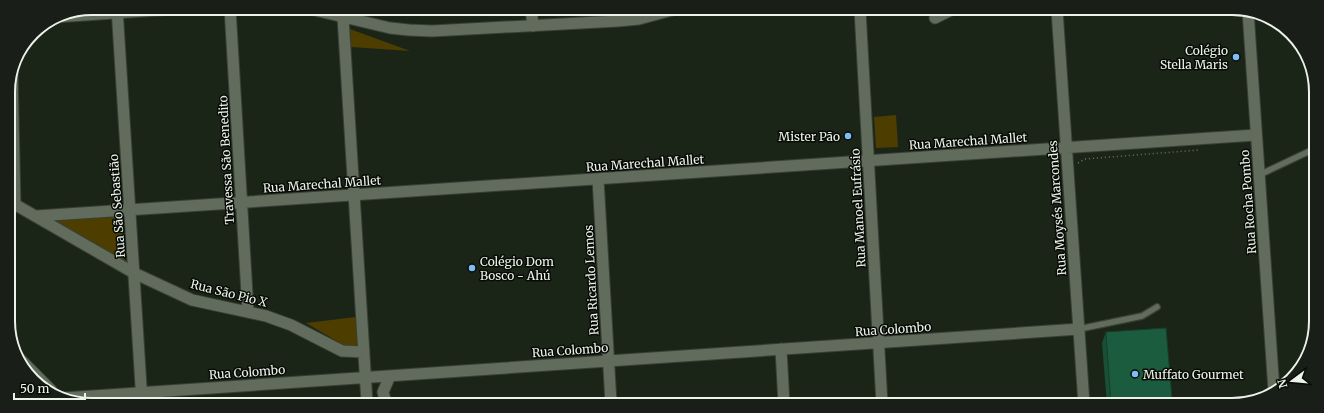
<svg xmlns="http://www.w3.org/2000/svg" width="1324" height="413" viewBox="0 0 1324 413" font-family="Merriweather,serif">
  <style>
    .green { fill: #4d3e00 }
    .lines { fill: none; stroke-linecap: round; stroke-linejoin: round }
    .service-casing { stroke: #394036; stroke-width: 8 }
    .minor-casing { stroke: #394036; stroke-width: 13 }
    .tertiary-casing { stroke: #394036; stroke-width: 13 }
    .secondary-casing { stroke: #394036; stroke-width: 13 }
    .path { stroke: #6b7467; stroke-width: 1.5; stroke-dasharray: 1 3; stroke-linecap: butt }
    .service { stroke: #616c5d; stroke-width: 5.5 }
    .minor { stroke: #616c5d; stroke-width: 11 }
    .tertiary { stroke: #616c5d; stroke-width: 11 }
    .secondary { stroke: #616c5d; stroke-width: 11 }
    .wall { fill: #184f35 }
    .shaded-wall { fill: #14402b }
    .building { fill: #1c5c3e; stroke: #14402b }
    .poi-dot { fill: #7dbef9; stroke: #080c07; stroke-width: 1.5 }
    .labels { text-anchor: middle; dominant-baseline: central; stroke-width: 3; stroke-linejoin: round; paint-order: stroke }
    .poi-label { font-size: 12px; fill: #ecf3e9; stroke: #080c07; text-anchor: end }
    .street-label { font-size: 12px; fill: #ecf3e9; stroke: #080c07 }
    .rim { fill: none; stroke: #ecf3e9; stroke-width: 2 }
  </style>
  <rect width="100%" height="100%" fill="#1b2517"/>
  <path class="green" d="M350,29l60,22 -59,-4z
    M896,115l2,32 -22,1 -2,-31z
    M122,214l3,49 -75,-44z
    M356,317l2,30 -13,-1 -39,-23z"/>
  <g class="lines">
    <defs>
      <path id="service" d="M1259,175l55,-26
        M1079,329l63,-13 15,-9"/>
      <path id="minor" d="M230,8l18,303
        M310,9l80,19 19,2 23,1 186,-10 21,-2 37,-10
        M531,9l2,17
        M1057,10l27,394
        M56,17l131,-9
        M343,17l24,386
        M935,18l16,-8
        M12,71l3,134
        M598,179l13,224
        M9,201l125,72 58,27 74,16 25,9 51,26 22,1
        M36,216l1220,-81
        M781,349l3,55
        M20,359l31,31
        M63,398l1016,-69
        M386,403l-3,-11 7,-16"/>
      <path id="tertiary" d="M117,8l25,394
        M860,10l22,394"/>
      <path id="secondary" d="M1248,11l26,380"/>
    </defs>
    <use href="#service" class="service-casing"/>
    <use href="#minor" class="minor-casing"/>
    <use href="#tertiary" class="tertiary-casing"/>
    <use href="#secondary" class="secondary-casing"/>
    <path class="path" d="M1078,163l7,-4 114,-9"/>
    <use href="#service" class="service"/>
    <use href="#minor" class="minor"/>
    <use href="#tertiary" class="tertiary"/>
    <use href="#secondary" class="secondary"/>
  </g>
  <path class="wall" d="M1106,332l64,73h-63l-5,-62z"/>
  <path class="shaded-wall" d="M1167,399h5l-2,6h-5z
    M1131,402l-1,3h-19v-1z"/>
  <path class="building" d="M1166,328l6,71h-5l1,6h-37v-3l-20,2 -5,-72z"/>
  <g class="poi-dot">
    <circle cx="1236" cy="57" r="4"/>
    <circle cx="848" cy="136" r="4"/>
    <circle cx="472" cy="268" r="4"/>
    <circle cx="1135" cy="374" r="4"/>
  </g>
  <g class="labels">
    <g class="poi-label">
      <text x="1228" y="50">Colégio<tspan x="1228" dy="14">Stella Maris</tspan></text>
      <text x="840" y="136">Mister Pão</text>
      <text x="480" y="261" text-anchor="start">Colégio Dom<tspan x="480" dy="14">Bosco - Ahú</tspan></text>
      <text x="1143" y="374" text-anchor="start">Muffato Gourmet</text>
    </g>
    <g class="street-label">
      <text transform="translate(968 141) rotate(-4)">Rua Marechal Mallet</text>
      <text transform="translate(226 160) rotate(-93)">Travessa São Benedito</text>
      <text transform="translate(645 163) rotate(-4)">Rua Marechal Mallet</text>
      <text transform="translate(322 184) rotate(-4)">Rua Marechal Mallet</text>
      <text transform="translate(1248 202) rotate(-94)">Rua Rocha Pombo</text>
      <text transform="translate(117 206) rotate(-94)">Rua São Sebastião</text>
      <text transform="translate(858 208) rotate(-93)">Rua Manoel Eufrásio</text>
      <text transform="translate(1057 208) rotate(-94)">Rua Moysés Marcondes</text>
      <text transform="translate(591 280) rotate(-93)">Rua Ricardo Lemos</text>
      <text transform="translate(229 293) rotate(14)">Rua São Pio X</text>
      <text transform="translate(893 329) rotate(-4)">Rua Colombo</text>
      <text transform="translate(570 350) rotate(-4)">Rua Colombo</text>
      <text transform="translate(247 372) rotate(-4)">Rua Colombo</text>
    </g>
  </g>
  <path d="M0 0H1324V413H0ZM92 15H1232A77 77 0 0 1 1309 92V321A77 77 0 0 1 1232 398H92A77 77 0 0 1 15 321V92A77 77 0 0 1 92 15Z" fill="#1a1e19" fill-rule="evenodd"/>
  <path class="rim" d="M92 15H1232A77 77 0 0 1 1309 92V321A77 77 0 0 1 1232 398H92A77 77 0 0 1 15 321V92A77 77 0 0 1 92 15Z"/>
  <g transform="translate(1292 381) rotate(254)" stroke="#080c07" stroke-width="3" paint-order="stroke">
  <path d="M0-3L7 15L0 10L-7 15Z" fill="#ecf3e9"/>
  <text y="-6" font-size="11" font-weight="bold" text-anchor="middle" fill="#ecf3e9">N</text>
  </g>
  <path d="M14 393v6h71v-6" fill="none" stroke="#ecf3e9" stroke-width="2"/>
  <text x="20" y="393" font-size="12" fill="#ecf3e9" stroke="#080c07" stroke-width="3" paint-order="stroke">50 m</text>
</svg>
